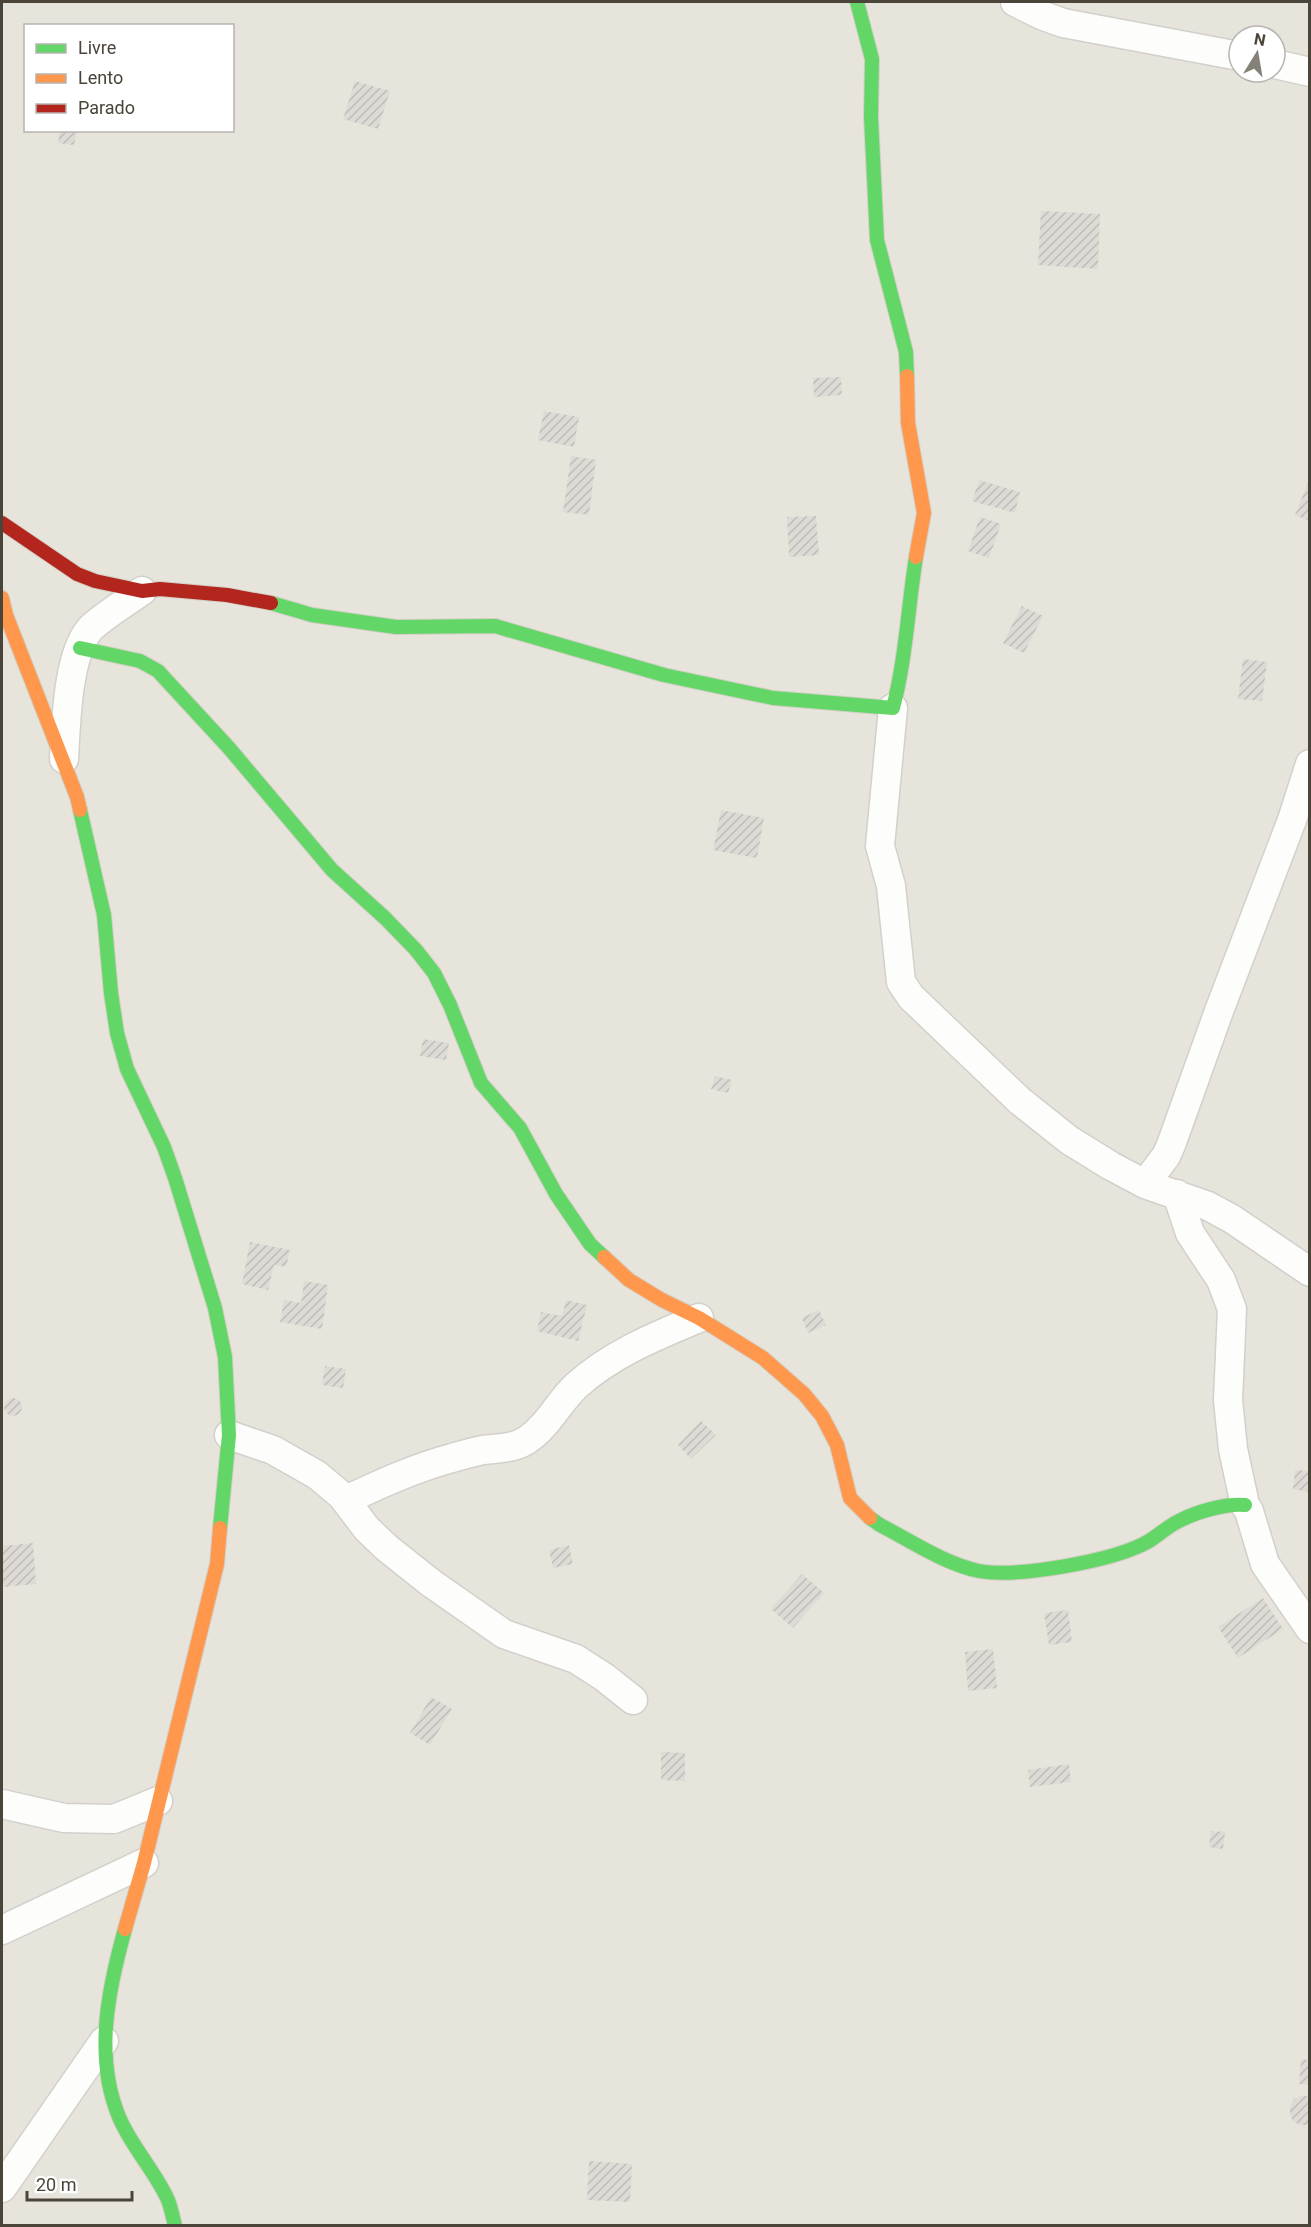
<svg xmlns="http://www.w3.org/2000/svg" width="1311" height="2227" viewBox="0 0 1311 2227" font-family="Roboto,sans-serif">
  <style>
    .residential { fill: #e7e4dc; fill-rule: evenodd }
    .building { fill: url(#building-hatch) }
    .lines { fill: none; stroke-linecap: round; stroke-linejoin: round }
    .street-casing { stroke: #d2d0cb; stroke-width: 31 }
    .fast-casing { stroke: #d3cfc5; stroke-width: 16 }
    .slow-casing { stroke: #d3cfc5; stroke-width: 16 }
    .jam-casing { stroke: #d3cfc5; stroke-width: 16 }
    .street { stroke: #fdfdfc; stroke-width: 28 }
    .fast { stroke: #63d668; stroke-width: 14 }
    .slow { stroke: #ff974d; stroke-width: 14 }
    .jam { stroke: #b3261e; stroke-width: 14 }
  </style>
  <defs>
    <pattern id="building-hatch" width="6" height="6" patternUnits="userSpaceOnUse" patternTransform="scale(1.5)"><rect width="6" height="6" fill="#dedbd6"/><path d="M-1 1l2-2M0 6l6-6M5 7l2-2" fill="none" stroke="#c0bdb8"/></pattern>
  </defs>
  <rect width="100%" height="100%" fill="#f4f2ee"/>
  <path class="residential" d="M2,2h1307v2223h-1307zM26,26h206v104h-206zM1239,36h36v36h-36z"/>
  <path class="building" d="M355,81l35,10 -12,38 -35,-10z
    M60,130h17l-3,15 -16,-2z
    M1041,211l59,3 -2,55 -60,-4z
    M841,377l1,18 -28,2 -1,-19z
    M544,411l35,6 -5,30 -36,-7z
    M571,456l25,4 -7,55 -26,-3z
    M979,480l41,12 -5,21 -43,-12z
    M1309,480h1v41l-15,-6z
    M816,516l3,39 -30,2 -2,-40z
    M980,517l21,7 -12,34 -21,-7z
    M1022,606l21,10 -19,37 -21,-10z
    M1243,659l24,3 -5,39 -24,-2z
    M721,810l43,8 -7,40 -44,-8z
    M423,1039l26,4 -3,17 -26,-4z
    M715,1076l17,4 -4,13 -17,-4z
    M250,1242l40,8 -4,17 -12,-2 -6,25 -26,-6z
    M304,1281l24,4 -6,44 -42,-7 4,-22 17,3z
    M566,1300l21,5 -9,36 -41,-10 4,-19 21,4z
    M819,1310l7,15 -18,8 -6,-15z
    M325,1366l21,3 -3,19 -21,-3z
    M4 1407a9 9 0 1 1 18 0a9 9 0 1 1-18 0Z
    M701,1421l15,14 -25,24 -13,-14z
    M1295,1470l15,1v21l-17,-3z
    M33,1543l3,41 -34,3v-41z
    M569,1545l4,19 -20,4 -4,-18z
    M802,1574l22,19 -31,35 -22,-19z
    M1263,1598l20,31 -45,29 -20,-31z
    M1068,1610l4,32 -23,3 -5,-32z
    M993,1649l4,39 -29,3 -3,-39z
    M431,1697l21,12 -22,36 -20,-12z
    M661,1752l24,1v28l-24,-1z
    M1069,1764l2,18 -41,5 -2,-17z
    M1211,1831l14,1 -2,17 -14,-2z
    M1301,2059l9,1v25l-11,-1z
    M1301,2096h9v28l-2,1h-8l-7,-4 -3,-7v-8l4,-7z
    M589,2161l43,3 -2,38 -43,-2z"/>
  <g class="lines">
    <defs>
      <path id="street" d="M1015,2l26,13 22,8 176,33
        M1275,64l35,8
        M893,708l-13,138 11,40 10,96 10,15 109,104 49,39 42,26 34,18 63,22 24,13 78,53
        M64,759c2,-33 3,-110 29,-133 15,-13 33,-24 49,-35
        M1145,1184l21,-28 5,-11 48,-134 73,-191 18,-56
        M1177,1194l13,39 31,47 11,29 -4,91 5,49 12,56 4,6 16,53 45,65
        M229,1435l44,15 44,25 25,21 25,33 20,19 44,35 73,51 72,25 28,18 29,23
        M346,1500c34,-16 69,-32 106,-42 10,-3 21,-6 31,-8 15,-2 30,-1 44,-10 21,-14 31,-37 49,-54 35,-32 80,-50 123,-68
        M2,1804l62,14 50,1 44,-18
        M2,1930l142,-67
        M2,2188l102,-147"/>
      <path id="fast" d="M857,2l15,57 -1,58 6,123 29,112 1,24
        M271,603l41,12 84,12 99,-1 169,49 109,23 120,10c13,-50 15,-101 23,-151
        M80,648l60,13 18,10 71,77 103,122 53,48 31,32 18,23 16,32 31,78 39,45 36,66 34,50 14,13
        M80,810l24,105 7,78 6,40 10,36 37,78 11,31 40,130 10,49 4,78 -9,93
        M870,1518l10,7c31,16 65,39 99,46 38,7 136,-10 170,-30 10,-6 19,-15 30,-20 17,-9 47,-18 66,-16
        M125,1929c-17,61 -31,128 -6,188 12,29 36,54 49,83 3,8 5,17 7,26"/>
      <path id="slow" d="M907,376l1,47 16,90 -8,44
        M2,598l4,17 71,182 3,13
        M604,1257l25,23 33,20 37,18 64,40 41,36 18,22 15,29 13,53 20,20
        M125,1929l19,-66 73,-299 3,-36"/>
      <path id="jam" d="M2,523l75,51 18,7 47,10 18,-2 67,6 44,8"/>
    </defs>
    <use href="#street" class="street-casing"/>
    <use href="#fast" class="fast-casing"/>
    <use href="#slow" class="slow-casing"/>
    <use href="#jam" class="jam-casing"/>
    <use href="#street" class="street"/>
    <use href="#fast" class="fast"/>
    <use href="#slow" class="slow"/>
    <use href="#jam" class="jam"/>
  </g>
  <rect width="1311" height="2227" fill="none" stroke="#4b4439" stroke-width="6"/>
  <rect x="24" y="24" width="210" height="108" fill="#ffffff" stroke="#b7b4b0" stroke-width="1.5"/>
  <rect x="36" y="44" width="30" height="9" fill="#63d668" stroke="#b7b4b0" stroke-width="1.5"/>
  <text x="78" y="54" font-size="18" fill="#4b4439">Livre</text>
  <rect x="36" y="74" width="30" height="9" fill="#ff974d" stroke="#b7b4b0" stroke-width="1.5"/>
  <text x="78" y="84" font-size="18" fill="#4b4439">Lento</text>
  <rect x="36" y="104" width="30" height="9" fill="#b3261e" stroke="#b7b4b0" stroke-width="1.5"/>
  <text x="78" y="114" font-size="18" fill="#4b4439">Parado</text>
  <g transform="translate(1257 54) rotate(11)"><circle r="28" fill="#ffffff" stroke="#b7b4b0" stroke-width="1.5"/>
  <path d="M0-4.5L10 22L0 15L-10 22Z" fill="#868178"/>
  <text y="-9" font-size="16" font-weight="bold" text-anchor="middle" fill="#4b4439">N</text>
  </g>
  <path d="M27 2191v9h105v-9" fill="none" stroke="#4b4439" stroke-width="3"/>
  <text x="36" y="2191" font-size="18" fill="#4b4439" stroke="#ffffff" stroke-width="4.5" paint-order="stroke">20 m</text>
</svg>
